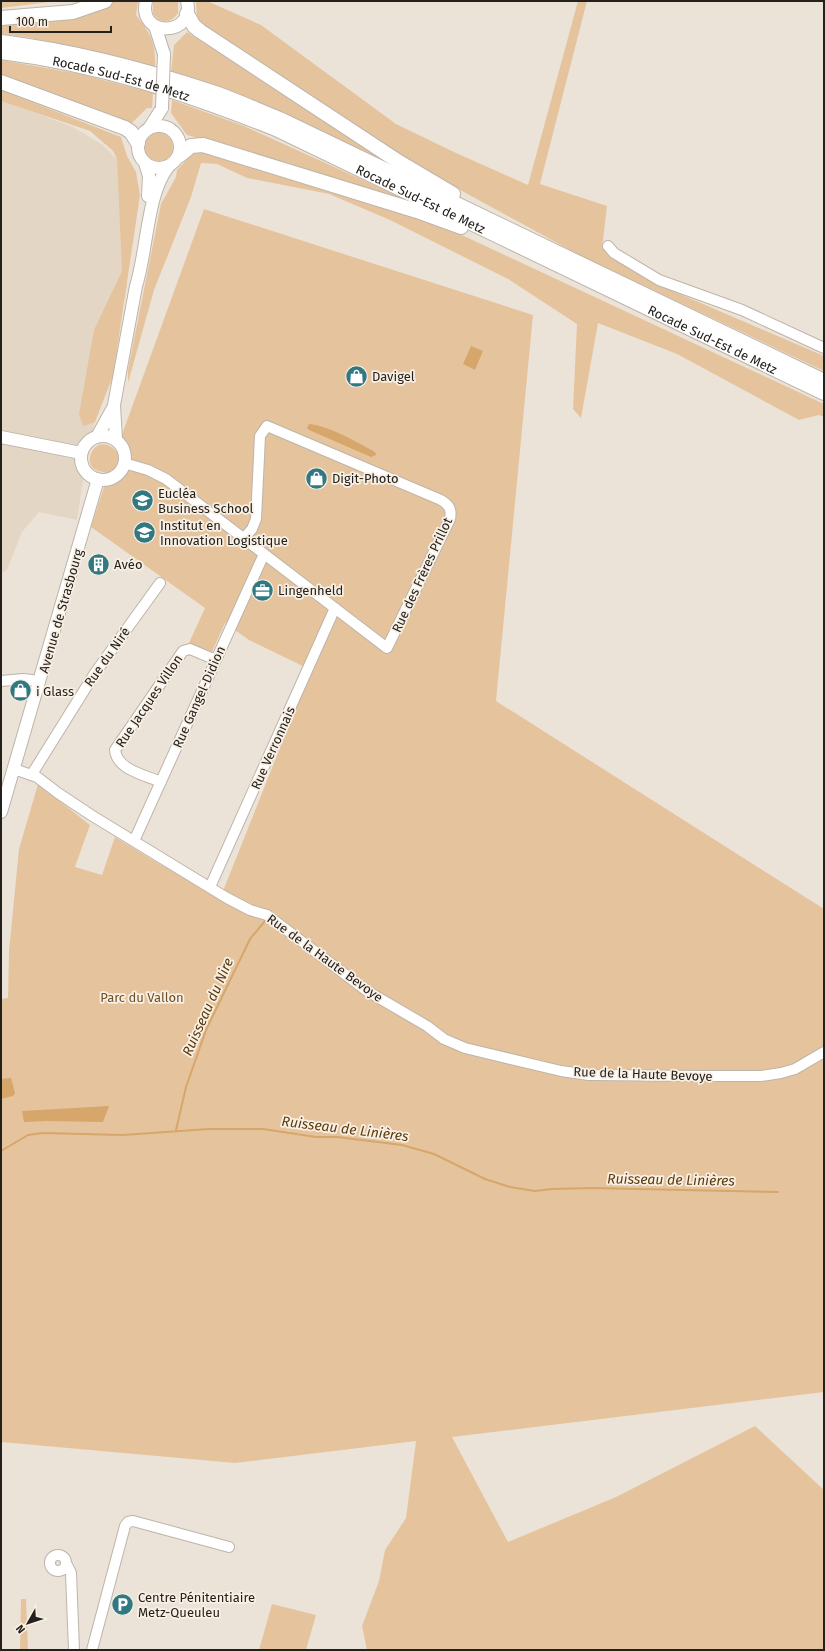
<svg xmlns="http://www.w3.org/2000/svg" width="825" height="1651" viewBox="0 0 825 1651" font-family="'Fira Sans',sans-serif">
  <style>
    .built { fill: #e4d6c5 }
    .green { fill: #e5c49d }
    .water { fill: #d6a66b }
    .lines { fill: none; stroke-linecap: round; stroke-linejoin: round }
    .stream { stroke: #d6a66b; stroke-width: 2 }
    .minor-casing { stroke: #bdb4aa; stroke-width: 12 }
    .major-casing { stroke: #bdb4aa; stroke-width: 14 }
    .highway-casing { stroke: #bdb4aa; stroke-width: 16 }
    .minor { stroke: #fff; stroke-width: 10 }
    .major { stroke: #fff; stroke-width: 12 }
    .highway { stroke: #fff; stroke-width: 14 }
    .major-bridge-casing { stroke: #bdb4aa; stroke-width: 14; stroke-linecap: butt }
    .major-bridge { stroke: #fff; stroke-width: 12 }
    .labels { text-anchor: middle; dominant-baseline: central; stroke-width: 3.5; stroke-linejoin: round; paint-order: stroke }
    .street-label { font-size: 13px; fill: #24211d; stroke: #f9f0e5 }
    .poi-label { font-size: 13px; fill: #24211d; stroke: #f9f0e5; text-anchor: start }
    .park-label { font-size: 13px; fill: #704f22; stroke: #f9f0e5 }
    .water-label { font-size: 14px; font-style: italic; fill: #5c3b0b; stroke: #f9f0e5 }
  </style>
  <rect width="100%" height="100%" fill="#ece3d8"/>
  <path class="built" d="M1,100l72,27 30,18 14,14 10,128 -40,168 -10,65 -38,-8 -17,20 -15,38 -6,4z"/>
  <path class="green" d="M1,1h57l-57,7z
    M115,1h23l-2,14c15,19 20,28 19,52l-128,-30 -26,-3v-11l105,-17z
    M153,1h25v12c-7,11 -19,11 -25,0z
    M196,1h11l54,24 135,99 60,29 72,32 50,-184h9l-47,183 67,22 -5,42 50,34 172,74v15l-243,-115 -150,-82 -234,-154z
    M187,32l165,108 43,25 -1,2 -119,-58 -104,-37 3,-27z
    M1,60l79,14 73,19 -1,15h-5l-16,16 -130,-46z
    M1,90l120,47 6,19 9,16 4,23 -27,181 -18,46 -12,4 -4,-12 15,-84 28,-59 -5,-112 -4,-8 -23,-20 -89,-30z
    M172,100l72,26 156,71 -1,3 -110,-37 -102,-28 -16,-22z
    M145 147a14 14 0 1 1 28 0a14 14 0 1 1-28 0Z
    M196,150l164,48 89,31 375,175v13l-5,-2 -20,5 -122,-66 -79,-31 -17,95 -8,-9 4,-85 -69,-45 -118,-59 -61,-26 -82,-16 -30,-14 -16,-1 -10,34 -37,93 -26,93v-13l33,-166 15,-27 1,-7z
    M204,209l329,106 -37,386 328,208v483l-372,45 56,105 108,-45 139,-71 69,64v160h-457l-5,-24 17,-45 6,-31 21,-32 10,-77 -181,22 -234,-21v-443l7,-1 1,-47 10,-102 19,-65 52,41 -15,42 27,8 13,-38 46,28 62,26 88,-221 -62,-30 -24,-17 -14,31 -23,-9 17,-37 -114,-81 18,-55c-35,4 -16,-45 7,-21z
    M21,1599h5l2,51h-8z
    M272,1604l44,11 -10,35h-47z"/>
  <path class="water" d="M471,346l12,5 -8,19 -12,-6z
    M309,424c20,2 48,18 66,28l1,3 -5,2 -62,-27 -2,-2z
    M11,1078l4,15 -2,3 -12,3v-20z
    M109,1106l-6,16 -56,-1 -23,1 -2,-11z"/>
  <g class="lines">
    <path class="stream" d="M176,1130l10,-43 20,-57 44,-91 15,-18
      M1,1151l27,-16 15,-2 80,2 86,-6h54l53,8h21l65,8 32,9 51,25 25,8 25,4 17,-2 40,-1 186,4
      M1,1170v9"/>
    <defs>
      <path id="minor" d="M608,246l6,7 45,27 83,30 82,38
        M124,463l24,7 18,9 221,169 63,-129c2,-10 -1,-14 -9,-19l-174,-74 -7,10 -4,83 -4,10 -8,9
        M1,681l22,-2 17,2
        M14,769l23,8 21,16 33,22 136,83 23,12 17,5 100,76 60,35 17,13 21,9 96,23 28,4 115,1h57l20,-3 14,-4 29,-17
        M32,774l63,-101 65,-90
        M161,782c-16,-7 -44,-12 -46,-32l68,-99 7,-2 26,11
        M134,841l130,-287
        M210,887l125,-279
        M50 1563a8 8 0 1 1 16 0a8 8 0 1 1-16 0Z
        M67,1565l4,8 3,77
        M92,1650l33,-124 3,-4 5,-1 96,26"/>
      <path id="major" d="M146,1c-9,37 50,36 41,0
        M155,26l9,28
        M138 147a21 21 0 1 1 42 0a21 21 0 1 1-42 0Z
        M150,127l12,-19
        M145,163l4,13 -1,20
        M81 458a22 22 0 1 1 44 0a22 22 0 1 1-44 0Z
        M1,437l80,16
        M97,437l16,-29
        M116,440l-2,-35 22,-119c11,-34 11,-93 32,-119
        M1,812l97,-333"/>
      <g id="highway">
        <path d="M187,14l7,12 6,5 199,131 54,32"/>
        <path d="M1,18l72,-6 32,-11"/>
        <path d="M1,42c72,9 142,27 211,50 24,8 47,19 70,28l542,261"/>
        <path id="s1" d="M1,52c97,12 185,41 275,77l548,264"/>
        <path d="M1,82l124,46 6,4 7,11"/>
        <path d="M180,155l11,-9 12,-1 214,66 44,16"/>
      </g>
    </defs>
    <use href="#minor" class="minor-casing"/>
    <use href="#major" class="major-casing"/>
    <use href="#highway" class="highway-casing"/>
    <use href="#minor" class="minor"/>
    <use href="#major" class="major"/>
    <use href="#highway" class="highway"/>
    <defs>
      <path id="major-bridge" d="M162,108l2,-54"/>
    </defs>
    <use href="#major-bridge" class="major-bridge-casing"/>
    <use href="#major-bridge" class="major-bridge"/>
  </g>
  <defs>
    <symbol id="shop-disc" viewBox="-11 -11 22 22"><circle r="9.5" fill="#307882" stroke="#f9f0e5"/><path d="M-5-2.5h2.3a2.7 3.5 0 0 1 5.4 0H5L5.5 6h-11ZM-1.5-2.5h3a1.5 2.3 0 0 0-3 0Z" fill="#fff"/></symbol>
    <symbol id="university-disc" viewBox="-11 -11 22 22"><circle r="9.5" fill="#307882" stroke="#f9f0e5"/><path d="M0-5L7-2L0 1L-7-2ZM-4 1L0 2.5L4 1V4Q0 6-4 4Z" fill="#fff"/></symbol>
    <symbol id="building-disc" viewBox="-11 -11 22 22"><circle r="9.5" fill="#307882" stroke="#f9f0e5"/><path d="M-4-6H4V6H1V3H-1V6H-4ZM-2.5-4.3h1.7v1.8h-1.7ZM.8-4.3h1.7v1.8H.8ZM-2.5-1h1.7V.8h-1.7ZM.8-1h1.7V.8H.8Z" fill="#fff"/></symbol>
    <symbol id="office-disc" viewBox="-11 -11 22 22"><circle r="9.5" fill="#307882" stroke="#f9f0e5"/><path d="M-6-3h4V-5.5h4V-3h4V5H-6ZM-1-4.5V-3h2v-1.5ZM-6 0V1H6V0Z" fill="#fff"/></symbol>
    <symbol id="parking-disc" viewBox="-11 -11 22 22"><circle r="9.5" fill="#307882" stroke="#f9f0e5"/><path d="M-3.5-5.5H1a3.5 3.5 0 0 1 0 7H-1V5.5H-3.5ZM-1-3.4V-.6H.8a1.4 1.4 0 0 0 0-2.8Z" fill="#fff"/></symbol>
  </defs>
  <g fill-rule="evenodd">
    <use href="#shop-disc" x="344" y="364" width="25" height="25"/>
    <use href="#shop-disc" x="304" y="466" width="25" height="25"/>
    <use href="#university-disc" x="130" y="488" width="25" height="25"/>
    <use href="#university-disc" x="132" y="520" width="25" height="25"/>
    <use href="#building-disc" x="86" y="552" width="25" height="25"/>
    <use href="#office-disc" x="250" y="578" width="25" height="25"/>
    <use href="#shop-disc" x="8" y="678" width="25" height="25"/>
    <use href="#parking-disc" x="110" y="1592" width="25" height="25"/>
  </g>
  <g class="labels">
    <g class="street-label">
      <text stroke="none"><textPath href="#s1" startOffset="123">Rocade Sud-Est de Metz</textPath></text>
      <text stroke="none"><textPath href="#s1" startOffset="447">Rocade Sud-Est de Metz</textPath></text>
      <text stroke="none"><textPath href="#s1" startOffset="771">Rocade Sud-Est de Metz</textPath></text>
      <text transform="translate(422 575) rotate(-65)">Rue des Frères Prillot</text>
      <text transform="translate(61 611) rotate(-74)">Avenue de Strasbourg</text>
      <text transform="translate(107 657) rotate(-55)">Rue du Niré</text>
      <text transform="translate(199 697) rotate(-66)">Rue Gangel-Didion</text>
      <text transform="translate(149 701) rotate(-56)">Rue Jacques Villon</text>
      <text transform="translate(273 748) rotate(-66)">Rue Verronnais</text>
      <text transform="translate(325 958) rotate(36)">Rue de la Haute Bevoye</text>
      <text transform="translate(643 1074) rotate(2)">Rue de la Haute Bevoye</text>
    </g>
    <g class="poi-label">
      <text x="372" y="376">Davigel</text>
      <text x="332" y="478">Digit-Photo</text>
      <text x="158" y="493">Eucléa<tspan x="158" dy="15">Business School</tspan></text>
      <text x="160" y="525">Institut en<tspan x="160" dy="15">Innovation Logistique</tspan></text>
      <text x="114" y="564">Avéo</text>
      <text x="278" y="590">Lingenheld</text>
      <text x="36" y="691">i Glass</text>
      <text x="138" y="1597">Centre Pénitentiaire<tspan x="138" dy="15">Metz-Queuleu</tspan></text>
    </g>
    <g class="park-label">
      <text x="142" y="997">Parc du Vallon</text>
    </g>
    <g class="water-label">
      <text transform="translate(208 1007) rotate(-66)">Ruisseau du Nire</text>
      <text transform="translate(345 1129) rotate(7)">Ruisseau de Linières</text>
      <text transform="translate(671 1180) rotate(1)">Ruisseau de Linières</text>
    </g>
  </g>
  <rect width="825" height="1651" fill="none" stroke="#24211d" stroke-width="4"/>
  <g transform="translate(28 1623) rotate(231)" stroke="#f9f0e5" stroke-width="3" paint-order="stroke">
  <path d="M0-3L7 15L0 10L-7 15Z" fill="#24211d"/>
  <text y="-6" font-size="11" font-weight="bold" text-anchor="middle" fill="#24211d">N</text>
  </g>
  <path d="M10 26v6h101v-6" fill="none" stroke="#24211d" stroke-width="2"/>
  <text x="16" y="26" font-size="12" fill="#24211d" stroke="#f9f0e5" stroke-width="3" paint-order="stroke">100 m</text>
</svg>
